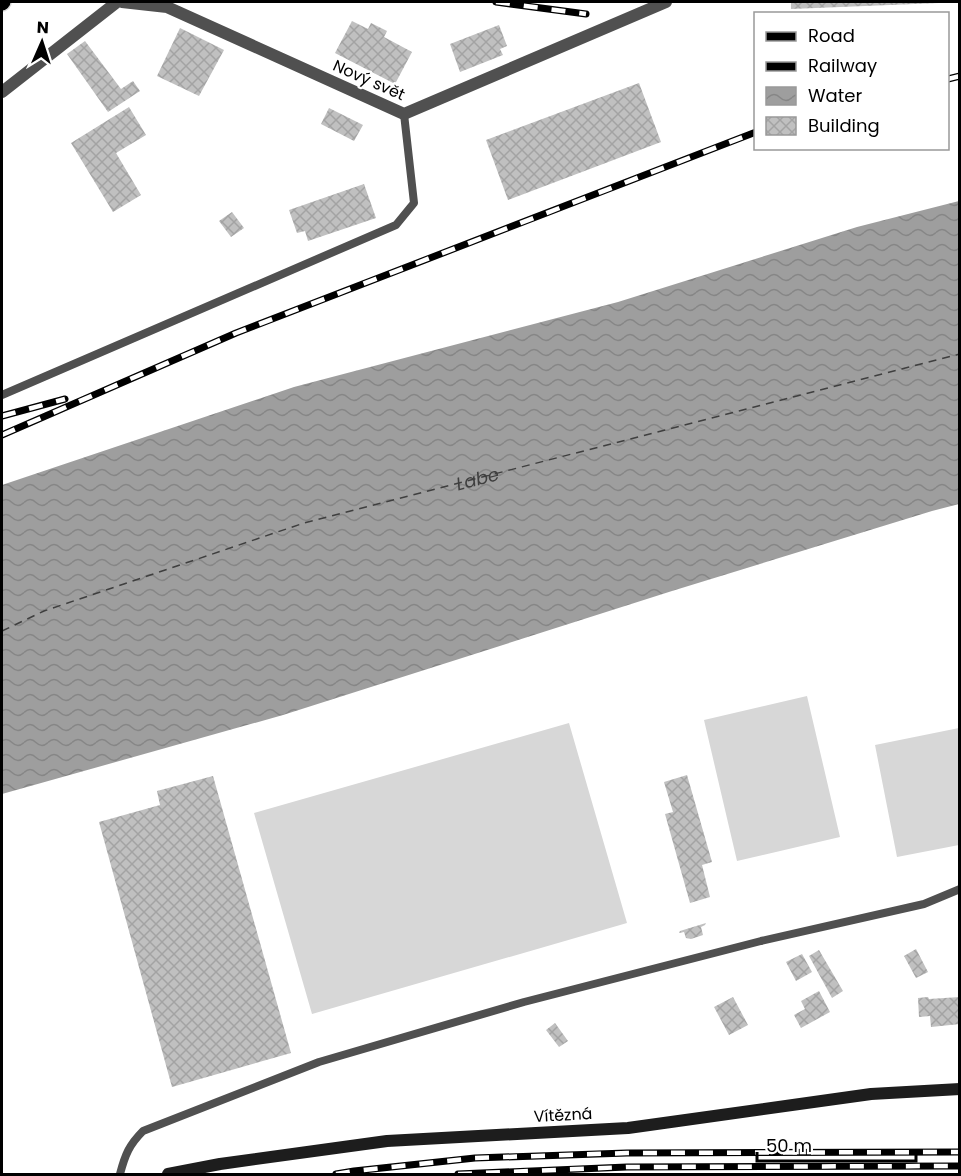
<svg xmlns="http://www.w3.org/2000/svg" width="961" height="1176" viewBox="0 0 961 1176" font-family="Poppins,sans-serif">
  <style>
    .pitch { fill: #d7d7d7 }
    .water { fill: url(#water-waves) }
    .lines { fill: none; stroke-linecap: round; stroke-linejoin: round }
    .ferry { stroke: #3f3f3f; stroke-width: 1.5; stroke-dasharray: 8 6; stroke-linecap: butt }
    .building { fill: url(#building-cross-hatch) }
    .primary-casing { stroke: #dbdbdb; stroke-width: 18 }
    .service { stroke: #505050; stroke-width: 8 }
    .minor { stroke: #505050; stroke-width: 12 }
    .secondary { stroke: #1d1d1d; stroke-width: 12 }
    .primary { stroke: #000; stroke-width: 15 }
    .rail-casing { stroke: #000; stroke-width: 7 }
    .rail { stroke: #fff; stroke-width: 4.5; stroke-dasharray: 14; stroke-linecap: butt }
    .labels { text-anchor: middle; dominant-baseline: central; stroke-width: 4.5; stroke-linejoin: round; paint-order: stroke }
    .street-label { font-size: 16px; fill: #000; stroke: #fff }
    .water-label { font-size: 18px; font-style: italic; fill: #3f3f3f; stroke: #fff }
  </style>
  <defs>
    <pattern id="water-waves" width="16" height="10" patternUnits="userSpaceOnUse" patternTransform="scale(1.5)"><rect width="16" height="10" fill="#9e9e9e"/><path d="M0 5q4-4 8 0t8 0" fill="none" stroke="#868686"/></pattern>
    <pattern id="building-cross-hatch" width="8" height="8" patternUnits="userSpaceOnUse" patternTransform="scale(1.5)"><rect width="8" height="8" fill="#c0c0c0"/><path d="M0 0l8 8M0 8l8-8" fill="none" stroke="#a3a3a3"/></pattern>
  </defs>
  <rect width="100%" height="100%" fill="#fff"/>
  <path class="pitch" d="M807,696l33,141 -103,24 -33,-141z
    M569,723l58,200 -315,91 -58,-201z
    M959,728v117l-62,12 -22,-112z"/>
  <path class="water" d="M959,201v303l-27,7 -260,80 -389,124 -281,79v-309l292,-98 324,-85 239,-75z"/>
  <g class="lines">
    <path class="ferry" id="s1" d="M2,631l42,-20 260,-88 656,-169"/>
  </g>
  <path class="building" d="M791,2h148v1l-148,6z
    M352,21l16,8 3,-6 16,8 -3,6 28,15 -17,32 -60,-31z
    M499,25l8,21 -7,3 3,6 -43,17 -10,-28z
    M180,28l44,22 -25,46 -42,-20z
    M85,41l36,48 12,-8 7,10 -32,21 -41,-58z
    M639,83l22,59 -153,58 -22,-60z
    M129,107l17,28 -30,18 25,42 -28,17 -42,-69z
    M329,108l34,17 -9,16 -33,-17z
    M364,184l12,34 -68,23 -3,-10 -8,2 -8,-23z
    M232,212l12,16 -13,9 -12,-16z
    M687,775l25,87 -10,3 8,32 -20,6 -25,-89 8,-2 -9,-30z
    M213,776l78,277 -119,34 -73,-265 61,-17 -3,-14z
    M706,923l-1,2 -4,2 2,8 -12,4 -5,-1 -2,-6 -5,1 1,-2z
    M916,949l12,23 -12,6 -12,-22z
    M819,950l24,41 -11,7 -23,-42z
    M802,954l10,18 -16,9 -10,-19z
    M819,991l11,21 -29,16 -7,-13 11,-6 -4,-8z
    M733,997l15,28 -19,10 -15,-28z
    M928,997l1,2 31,-2v27l-29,3 -1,-11 -11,1 -1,-19z
    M555,1023l13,18 -9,6 -13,-17z"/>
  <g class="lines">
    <defs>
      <path id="primary" d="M2,3l1,-1"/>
    </defs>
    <use href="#primary" class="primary-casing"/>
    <path class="service" d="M2,395l394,-170 18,-22 -10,-89
      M120,1174c5,-19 9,-29 23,-43l176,-69 205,-60 237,-61 163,-37 36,-15"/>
    <path class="minor" d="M122,2l45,5 237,107 262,-112
      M2,92l115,-90"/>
    <path class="secondary" d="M168,1174l52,-10 167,-23 241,-13 243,-34 89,-5"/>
    <use href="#primary" class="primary"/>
    <defs>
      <path id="rail" d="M496,2l90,12
        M948,79l12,-3
        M2,416l63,-17
        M2,435l234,-102 520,-201
        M336,1174l18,-3 121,-13 152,-5 333,-1
        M458,1174l169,-7 333,-1"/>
    </defs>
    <use href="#rail" class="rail-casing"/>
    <use href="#rail" class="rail"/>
  </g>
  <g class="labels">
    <g class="street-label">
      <text transform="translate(369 80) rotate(24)">Nový svět</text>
      <text transform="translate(563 1115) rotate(-3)">Vítězná</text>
    </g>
    <g class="water-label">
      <text stroke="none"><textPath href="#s1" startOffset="500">Labe</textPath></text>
    </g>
  </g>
  <rect width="961" height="1176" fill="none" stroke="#000000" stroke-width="6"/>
  <rect x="754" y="12" width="195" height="138" fill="#ffffff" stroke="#999999" stroke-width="1.5"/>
  <rect x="766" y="32" width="30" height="9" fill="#000000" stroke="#999999" stroke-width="1.5"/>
  <text x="808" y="42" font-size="18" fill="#000000">Road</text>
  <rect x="766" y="62" width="30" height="9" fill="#000000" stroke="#999999" stroke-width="1.5"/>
  <text x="808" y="72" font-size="18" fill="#000000">Railway</text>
  <rect x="766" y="87" width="30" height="18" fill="url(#water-waves)" stroke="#999999" stroke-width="1.5"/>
  <text x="808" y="102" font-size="18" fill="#000000">Water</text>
  <rect x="766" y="117" width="30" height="18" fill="url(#building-cross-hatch)" stroke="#999999" stroke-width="1.5"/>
  <text x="808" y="132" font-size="18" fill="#000000">Building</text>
  <g transform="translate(42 42) rotate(3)" stroke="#ffffff" stroke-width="4.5" paint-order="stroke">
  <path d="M0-4.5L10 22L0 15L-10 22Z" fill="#000000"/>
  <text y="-9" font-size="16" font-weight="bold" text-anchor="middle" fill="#000000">N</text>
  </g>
  <path d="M757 1152v9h159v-9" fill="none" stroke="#000000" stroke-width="3"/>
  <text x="766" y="1152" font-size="18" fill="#000000" stroke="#ffffff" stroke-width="4.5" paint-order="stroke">50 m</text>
</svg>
